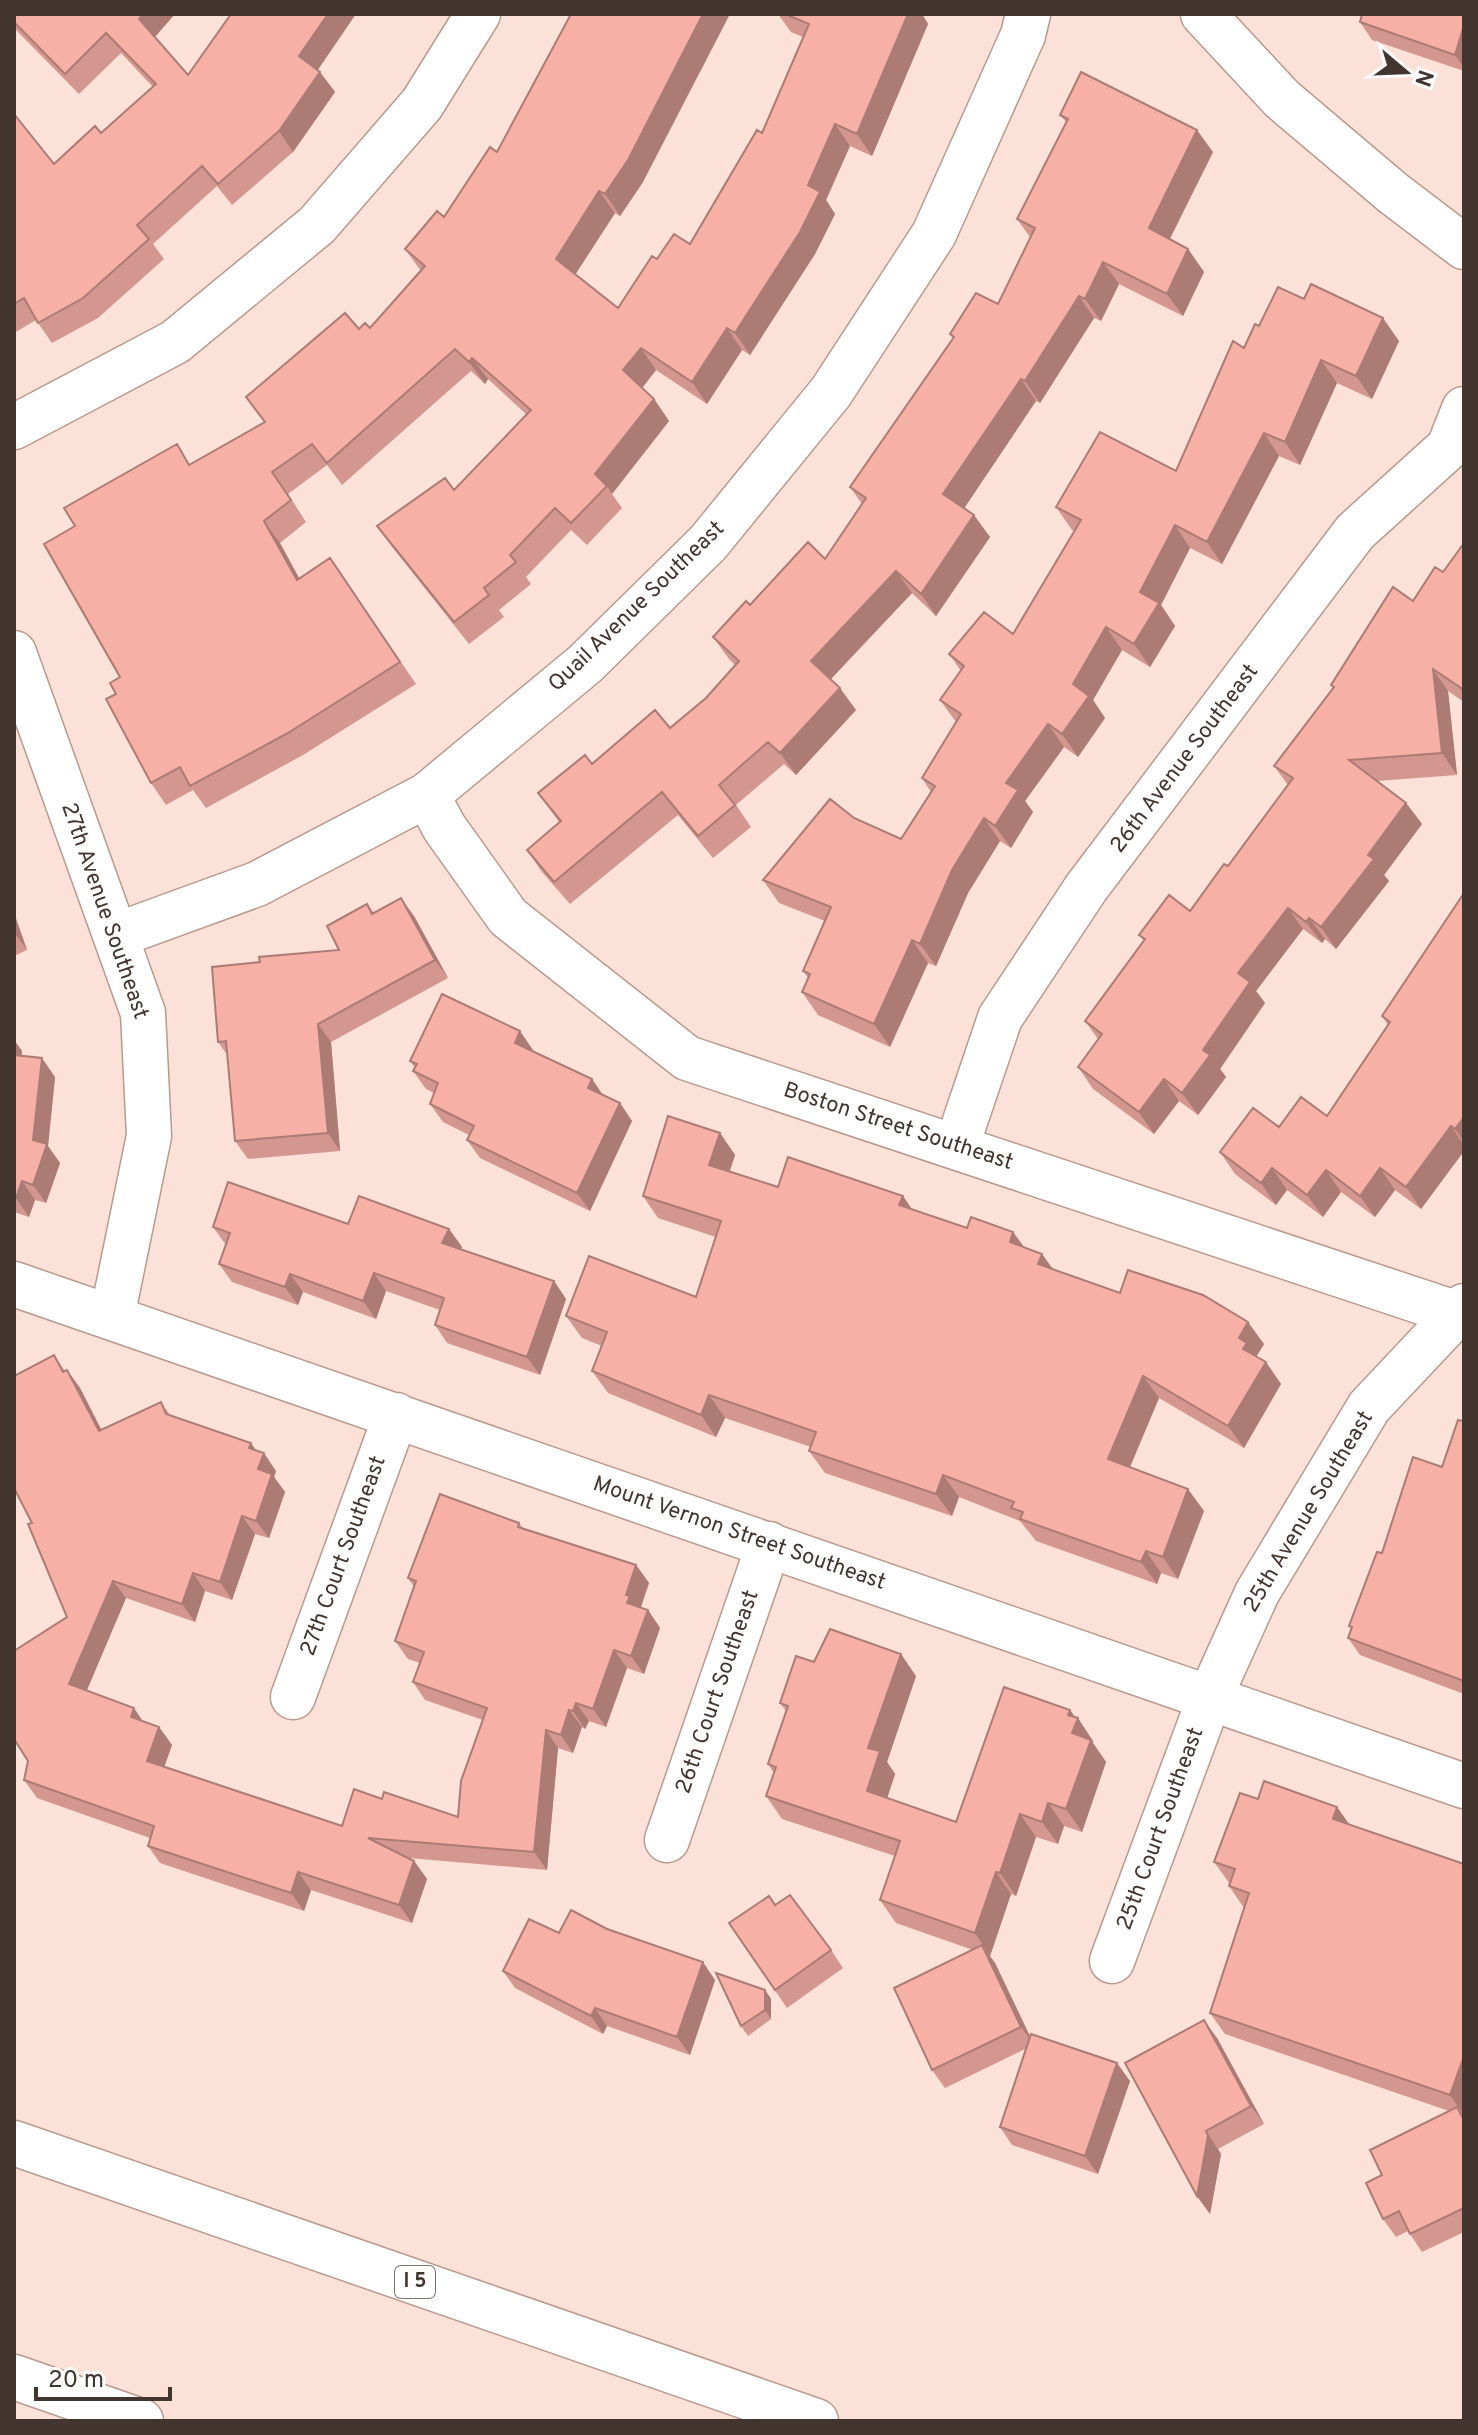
<svg xmlns="http://www.w3.org/2000/svg" width="1478" height="2435" viewBox="0 0 1478 2435" font-family="Overpass,sans-serif">
  <style>
    .lines { fill: none; stroke-linecap: round; stroke-linejoin: round }
    .minor-casing { stroke: #b99a8f; stroke-width: 47 }
    .highway-casing { stroke: #b99a8f; stroke-width: 47 }
    .minor { stroke: #fff; stroke-width: 44 }
    .highway { stroke: #fff; stroke-width: 44 }
    .wall { fill: #d4978f }
    .shaded-wall { fill: #ac7b74 }
    .building { fill: #f6b0a6; stroke: #ac7b74; stroke-width: 2 }
    .labels { text-anchor: middle; dominant-baseline: central; stroke-width: 6; stroke-linejoin: round; paint-order: stroke }
    .shield { fill: #fff; stroke: #7b726e; stroke-width: 2 }
    .shield-label { font-size: 20px; font-weight: bold; fill: #423530 }
    .street-label { font-size: 22px; fill: #423530; stroke: #fff }
  </style>
  <rect width="100%" height="100%" fill="#fbe1d7"/>
  <g class="lines">
    <defs>
      <path id="minor" d="M1203,14l79,85 111,94 71,54
        M14,427l161,-85 142,-117 105,-121 56,-90
        M14,653l129,360 6,123 -37,181
        M427,795l17,32 64,90 179,141 777,258
        M117,935l140,-51 170,-89 158,-131 123,-121 123,-151 103,-158 89,-199 5,-21
        M957,1145l43,-127 86,-130 269,-356 94,-85 15,-38
        M14,1284l1450,502
        M293,1697l103,-282
        M667,1840l102,-296
        M1112,1961l98,-264 47,-104 112,-186 95,-101"/>
      <path id="highway" d="M14,2143l802,278
        M14,2377l127,44"/>
    </defs>
    <use href="#minor" class="minor-casing"/>
    <use href="#highway" class="highway-casing"/>
    <use href="#minor" class="minor"/>
    <use href="#highway" class="highway"/>
  </g>
  <path class="wall" d="M14,14h161l-20,23 33,38 130,-5 17,22 -42,60 -61,53 -15,-19 -64,58 11,15 -66,59 -46,25 -16,-23 -22,13v-219l40,50 47,-31 52,-46 -32,-34 -42,41 -65,-66z
    M778,14h144l6,10 -56,132 -22,-10 -24,54 9,14 -20,40 -65,101 -8,-5 -35,54 -51,-34 -14,18 12,11 15,22 -57,73 10,14 -35,37 -16,-15 -45,47 5,7 -32,26 5,7 -35,27 -76,-96 -16,-22 77,-36 72,-76 -38,-35 -3,5 -14,-13 -129,114 -15,-20 -39,29 18,28 -26,21 19,35 31,-20 86,126 -113,71 -97,53 -13,-18 -27,15 -15,-22 -35,-89 4,-17 144,-255 -18,-25 113,-68 11,-1 51,-57 -16,-22 39,-32 53,-65 146,30 -23,34 -5,-3 -40,62 43,33 39,-49 33,-15 72,-111 41,-96 -12,-5z
    M1464,14v57l-92,-31 -12,-18z
    M1060,115l153,37 -43,87 18,10 16,23 -21,44 -64,-32 -18,37 -7,-3 -54,85 -4,-2 -72,107 26,29 -54,79 -24,-23 -81,86 25,31 -60,65 -12,-11 -48,41 15,22 -38,31 -35,-43 -108,89 -28,-32 -15,-22 32,-28 -21,-29 54,-29 78,-36 36,-30 29,-33 -6,-6 -16,-22 37,-32 75,-46 37,-55 -12,-17 103,-149 -3,-4 48,-30 32,-67 -13,-18 49,-97z
    M1259,326l140,15 -27,58 -35,-16 -37,82 -21,-9 -57,108 -32,-16 -29,57 14,21 -25,41 -28,-17 -29,50 12,18 -27,39 -14,-10 -39,54 8,11 -22,36 -11,-7 -32,52 -32,73 -8,-3 -38,84 -72,-32 -16,-23 6,-14 -5,-7 22,-50 -46,-18 -16,-23 91,-62 47,21 30,-47 -9,-14 34,-56 -16,-22 21,-29 -12,-17 64,-20 61,-103 -2,-1 -16,-23 120,-36 68,-123z
    M1464,543v159l-16,-11 9,84 -80,6 29,22 16,21 -38,51 5,6 -53,68 -11,-10 -3,4 -19,-14 -47,62 9,12 -45,66 6,8 -28,38 -19,-14 -25,33 -61,-45 -15,-22 20,-28 -13,-18 59,-80 -5,-6 51,-24 38,-45 60,-81 -14,-19 59,-78 -2,-3 82,-84 30,-29z
    M1464,893v258l-43,58 -26,-19 -20,27 -34,-25 -18,25 -36,-27 -11,15 -41,-31 -15,-22 59,-25 48,-11 61,-91 -6,-9z
    M367,904l7,9 40,3 34,62 -117,64 9,109 -92,8 -13,-18 -7,-85 -10,-14 42,-80 79,-12z
    M14,913l13,37 -13,6z
    M14,1040l8,11 -1,5 34,21 -7,69 12,17 -14,40 -11,-3 -6,17 -15,-5z
    M533,1050l-1,1 60,28 11,16 17,8 12,18 -42,90 -110,-53 -13,-18 2,-5 -26,-13 -13,-18 4,-11 -8,-4 -13,-18 2,-3 -5,-7z
    M720,1133l15,22 -5,16 48,16 134,23 55,18 46,4 11,15 18,7 11,15 211,75 -8,13 25,27 -37,64 -85,-50 -29,69 74,44 -26,68 -17,-6 -4,11 -121,-43 -16,-20 -61,-24 -7,19 -127,-43 -16,-22 2,-4 -86,-29 -9,19 -108,-44 -16,-22 10,-25 -20,-8 -16,-22 130,-19 20,-60 -58,-19 -15,-22z
    M348,1224l101,5 13,18 -1,2 93,32 12,18 -26,76 -93,-32 -12,-18 5,-15 -54,-19 -10,28 -73,-27 -5,13 -66,-23 -13,-18 7,-19 -13,-18z
    M54,1355l11,16 2,-1 13,18 21,41 60,-27 9,13 86,35 20,21 -2,6 11,15 -16,46 -14,-4 -23,66 -27,-9 -10,31 -69,-24 -40,93 57,30 16,6 13,18 -8,22 178,59 40,-27 76,18 25,-97 -58,-20 -12,-18 7,-19 -12,-4 -13,-18 19,-54 -6,-9 111,-55 4,5 113,37 13,18 -9,24 8,3 12,18 -16,46 -17,-6 -21,59 -17,-6 -4,8 -3,-2 -9,26 -15,-5 -11,122 -138,-12 5,3 13,18 -15,44 -101,-33 -7,21 -144,-48 -12,-17 2,-8 -113,-40 -13,-18 43,-163 -35,-94z
    M1464,1419v275l-104,-39 -12,-17 3,-9 -2,-3 33,-73 60,-86z
    M814,1662l102,14 -29,86 8,12 -8,24 69,24 114,-112 23,31v2l13,19 -24,70 -18,-6 -6,18 -22,-7 -20,59 -5,-2 -21,62 -1,-1 6,8 35,73 100,45 -32,93 -86,-29 -12,-18 25,-78 -80,39 -13,-18 41,-120 -77,-27 -16,-23 15,-44 -113,-37 -16,-23 8,-23 -6,-9 18,-53 -6,-8z
    M1258,1799l91,26 115,39v368l-42,20 -14,-21 -12,6 -13,-18 -1,-44 67,-64 -224,-77 -15,-21 34,-105 -15,-22 1,-2 -16,-22z
    M775,1905l56,45 12,18 -56,40 -58,-85z
    M607,1929l108,51 -25,75 -83,-29 -4,8 -88,-46 -12,-17 56,-38z
    M765,1990l6,9v20l-23,17 -7,-10z
    M1217,2038l47,86 -46,25 3,5 -11,60 -13,-18z"/>
  <path class="shaded-wall" d="M143,14h32l-22,25 -14,-20z
    M328,14h28l-43,63 -14,-21z
    M703,14h27l-87,168 -23,34 -15,-22z
    M908,14h14l6,10 -56,132 -15,-22z
    M1464,25v43l-9,-13z
    M320,72l15,20 -42,60 -14,-21z
    M835,124l15,22 -24,54 9,14 -20,40 -65,101 -15,-22 73,-148z
    M1197,130l16,22 -49,98 -15,-22z
    M599,191l16,22 -44,68 -15,-22z
    M1188,249l16,23 -21,44 -16,-22z
    M1103,262l16,22 -18,37 -16,-22z
    M1079,296l15,22 -54,85 -15,-22z
    M1383,318l16,23 -27,58 -16,-23z
    M727,328l15,22 -35,54 -15,-22z
    M641,348l15,22 -17,22 -16,-22z
    M472,358l16,21 -3,5 -16,-22z
    M1321,360l16,23 -37,82 -15,-23z
    M1021,379l15,22 -77,115 -16,-22z
    M654,399l15,22 -57,73 -5,-8 -12,-12z
    M1264,433l15,23 -57,108 -15,-22z
    M974,515l16,22 -54,79 -15,-22z
    M264,521l16,22 32,59 -15,-22z
    M1175,525l15,23 -29,57 14,21 -25,41 -16,-23 6,-52z
    M896,571l16,22 -85,90 -16,-22z
    M1106,627l16,23 -29,50 12,18 -27,39 -16,-23 11,-50z
    M1433,669l15,22 9,84 -15,-22z
    M840,688l16,22 -60,65 -16,-22z
    M1048,724l16,23 -39,54 8,11 -22,36 -16,-22 11,-43z
    M1406,803l16,21 -38,51 5,6 -53,68 -15,-22 47,-72z
    M984,818l16,23 -32,52 -32,73 -16,-22 32,-74z
    M401,898l13,18 34,62 -13,-18z
    M1288,908l15,21 -47,62 9,12 -45,66 6,8 -28,38 -16,-22 56,-120z
    M14,913l13,37 -13,-18z
    M1309,918l16,21 -3,4 -16,-21z
    M912,940l16,23 -38,84 -16,-23z
    M318,1024l13,18 9,109 -12,-18z
    M520,1031l13,19 -5,11 -13,-18z
    M14,1040l8,11 -2,22 -6,-8z
    M42,1058l13,19 -7,69 12,17 -14,40 -13,-18v-45z
    M592,1079l12,18 -16,-9z
    M1164,1079l15,22 -25,33 -15,-22z
    M620,1103l12,18 -42,90 -13,-18z
    M1464,1117v25l-9,-13z
    M1451,1126l13,19v6l-43,58 -15,-22z
    M720,1133l15,22 -11,32 -15,-22z
    M1272,1168l15,22 -11,15 -15,-22z
    M1380,1168l15,22 -20,27 -15,-21z
    M1326,1170l15,22 -18,25 -16,-22z
    M22,1181l13,19 -6,17 -13,-19z
    M903,1196l15,22 -19,-13z
    M449,1229l13,18 -7,14 -13,-18z
    M1013,1232l16,22 -19,-12z
    M1042,1254l15,22 -19,-12z
    M374,1273l12,18 -10,28 -13,-18z
    M290,1274l13,18 -5,13 -13,-18z
    M554,1281l12,18 -26,76 -13,-18z
    M1248,1322l16,22 -8,13 -13,-8 -4,-11z
    M1266,1362l15,22 -37,64 -16,-22z
    M67,1370l13,18 31,61 -12,-18z
    M1143,1376l16,22 -35,83 -16,-22z
    M709,1395l16,23 -9,19 -15,-22z
    M251,1443l11,16 2,-6 12,18 -2,6 11,15 -16,46 -13,-17 2,-52 -9,-21z
    M943,1475l16,22 -7,19 -16,-22z
    M1188,1489l16,22 -26,68 -15,-22z
    M242,1516l13,18 -23,66 -12,-18z
    M1146,1551l15,22 -4,11 -16,-22z
    M636,1565l13,18 -9,27 -13,-7 -1,-8z
    M193,1573l12,18 -10,31 -13,-18z
    M113,1581l13,17 -44,104 -13,-18z
    M648,1610l12,18 -16,46 -13,-18z
    M614,1650l13,18 -21,59 -13,-18z
    M901,1654l15,22 -29,86 8,12 -13,40 -15,-23 1,-43z
    M576,1703l13,18 -4,8 -12,-18z
    M134,1708l12,18 -15,-9z
    M569,1710l13,17 -9,26 -12,-18z
    M1070,1710l7,10 1,-2 15,23v2l13,19 -24,70 -16,-23 6,-76 -4,-18z
    M159,1727l13,18 -12,34 -13,-18z
    M546,1730l12,18 -11,122 -13,-18z
    M1048,1803l16,23 -6,18 -16,-22z
    M1337,1807l15,21 -19,-9z
    M1020,1814l16,23 -20,59 -16,-23z
    M414,1861l13,18 -15,44 -13,-18z
    M298,1872l13,18 -7,21 -13,-18z
    M996,1872l15,22 -21,62 -15,-23z
    M982,1945l13,18 39,82 -13,-18z
    M703,1962l12,18 -25,75 -13,-18z
    M765,1990l6,9v20l-6,-9z
    M595,2008l12,18 -4,8 -12,-18z
    M1204,2020l13,18 47,86 -13,-18z
    M1464,2056v59l-14,-20z
    M1117,2063l13,18 -32,93 -13,-18z
    M1206,2131l15,23 -11,60 -13,-18z"/>
  <path class="building" d="M14,14h129l-4,5 49,56 43,-61h97l-29,42 21,16 -41,59 -61,53 -16,-18 -65,59 12,14 -66,59 -45,25 -14,-25 -10,6v-190l40,50 41,-38 6,7 55,-49 -50,-51 -41,41 -51,-52z
    M571,14h132l-75,146 -23,34 -6,-3 -43,68 62,49 34,-52 5,3 17,-25 16,10 67,-114 5,3 47,-109 -24,-10h123l-51,120 -22,-10 -27,61 12,7 -20,40 -65,101 -8,-5 -35,54 -51,-34 -18,22 31,29 -59,75 12,12 -36,37 -16,-15 -45,47 6,7 -32,26 5,7 -35,27 -77,-96 68,-48 9,12 77,-80 -59,-52 -3,4 -14,-13 -128,114 -15,-19 -40,28 19,28 -27,21 33,59 33,-22 70,104 -112,71 -98,53 -10,-19 -29,16 -45,-84 10,-5 -6,-11 10,-6 -76,-133 31,-18 -11,-18 113,-64 12,21 76,-43 -19,-25 99,-84 14,16 6,-6 5,5 55,-62 -20,-17 32,-38 7,6 46,-70 7,5z
    M1362,14h102v11l-9,30 -95,-33z
    M1081,72l116,58 -48,98 39,21 -21,45 -64,-32 -18,37 -6,-3 -54,85 -4,-2 -78,115 31,21 -53,79 -25,-23 -85,90 29,27 -60,65 -12,-11 -49,43 16,20 -37,31 -36,-44 -108,90 -27,-32 34,-29 -23,-28 47,-38 7,9 63,-54 15,18 36,-30 33,-37 -26,-24 33,-36 4,4 58,-63 17,17 41,-61 -16,-11 104,-150 -4,-3 26,-41 22,11 37,-76 -18,-9 51,-100 -8,-4z
    M1311,284l72,34 -27,58 -35,-16 -36,82 -21,-9 -57,109 -32,-17 -35,67 19,11 -25,41 -28,-17 -33,57 16,12 -27,38 -14,-10 -42,59 12,7 -23,36 -11,-8 -32,52 -32,74 -8,-4 -38,84 -72,-32 8,-18 -7,-3 28,-64 -68,-27 67,-81 24,19 47,21 34,-53 -13,-8 39,-64 -21,-14 24,-34 -15,-12 35,-42 29,22 68,-114 -25,-13 44,-75 76,39 57,-130 11,7 11,-24 4,2 19,-39 26,12z
    M1464,543v147l-31,-21 9,84 -93,7 57,43 -38,52 6,4 -53,68 -12,-9 -3,4 -18,-14 -50,65 12,9 -47,68 7,5 -28,38 -18,-14 -25,33 -61,-45 24,-33 -17,-13 60,-82 -6,-4 30,-40 21,16 34,-47 4,2 65,-88 -19,-12 60,-79 -3,-2 62,-98 20,14 22,-34 8,5z
    M1464,893v224l-9,12 -4,-3 -45,61 -26,-19 -20,28 -34,-26 -19,25 -35,-27 -11,15 -41,-31 33,-44 26,19 22,-30 26,19 63,-94 -8,-6z
    M401,898l34,62 -117,64 10,109 -93,8 -9,-100 -8,1 -6,-75 48,-5 -1,-5 80,-7 -12,-24 40,-22 5,10z
    M442,994l78,37 -5,12 77,36 -4,9 32,15 -43,90 -110,-53 7,-14 -44,-22 8,-21 -25,-12 4,-7 -7,-3z
    M14,1055l28,3 -9,82 14,4 -14,41 -11,-4 -6,17h-2z
    M668,1116l52,17 -11,32 69,22 10,-30 115,39 -4,9 68,23 4,-11 42,15 -3,10 32,12 -4,10 82,29 8,-23 75,25 45,27 -9,16 8,5 -4,6 23,13 -38,64 -85,-50 -35,83 80,30 -25,68 -17,-6 -5,11 -121,-43 3,-7 -12,-4 3,-6 -71,-27 -7,19 -127,-43 7,-19 -107,-37 -8,20 -109,-44 15,-39 -41,-16 23,-60 107,41 25,-76 -78,-25z
    M228,1182l120,42 11,-28 90,33 -7,14 112,38 -27,76 -92,-32 9,-27 -70,-25 -11,28 -73,-27 -5,13 -66,-23 11,-31 -17,-6z
    M54,1355l9,17 4,-2 32,61 62,-29 5,12 85,29 -2,5 15,5 -6,16 14,5 -16,47 -14,-5 -22,66 -27,-9 -11,31 -69,-23 -44,103 65,24 -3,9 28,10 -12,34 195,65 12,-37 28,10 2,-7 74,25 3,-36 26,-73 -74,-26 11,-30 -29,-11 21,-60 -8,-3 32,-84 79,29 -1,4 118,38 -10,30 4,1 -3,7 21,7 -17,46 -17,-6 -21,59 -17,-6 -3,8 -4,-1 -8,25 -15,-5 -12,122 -166,-14 46,23 -15,44 -101,-33 -7,21 -143,-47 6,-20 -130,-46 4,-19 -14,-22v-88l53,-34 -39,-93 4,-1 -18,-35v-112z
    M1464,1419v262l-116,-43 4,-11 -3,-1 28,-74 5,1 31,-96 29,10 16,-47 5,1z
    M830,1629l71,25 -33,94 12,3 -13,40 89,31 48,-135 66,23 -2,5 10,3 -6,15 19,7 -25,69 -18,-6 -6,19 -22,-8 -20,59 -4,-1 -21,61 -95,-33 20,-59 -134,-45 10,-29 -8,-3 20,-58 -8,-3 16,-47 18,6z
    M1264,1781l73,26 -4,12 131,45v192l-14,39 -240,-82 39,-120 -20,-7 6,-17 -21,-7 26,-69 18,6z
    M790,1895l41,55 -56,40 -46,-67 40,-27 6,9z
    M571,1910l36,19 96,33 -26,75 -82,-29 -4,8 -88,-45 26,-52 30,14z
    M982,1945l39,82 -89,43 -38,-82z
    M716,1973l49,17v20l-24,16z
    M1204,2020l47,86 -45,25 2,5 -11,60 -72,-133z
    M1031,2034l86,29 -32,93 -85,-29z
    M1457,2107l7,13v88l-54,26 -11,-23 -16,8 -17,-36 16,-8 -12,-25z"/>
  <g class="labels">
    <rect class="shield" x="395" y="2266" width="40" height="32" rx="6"/>
    <g class="shield-label">
      <text x="415" y="2282">I 5</text>
    </g>
    <g class="street-label">
      <text transform="translate(637 607) rotate(-44)">Quail Avenue Southeast</text>
      <text transform="translate(1185 759) rotate(-53)">26th Avenue Southeast</text>
      <text transform="translate(104 911) rotate(71)">27th Avenue Southeast</text>
      <text transform="translate(898 1127) rotate(18)">Boston Street Southeast</text>
      <text transform="translate(1309 1512) rotate(-59)">25th Avenue Southeast</text>
      <text transform="translate(739 1534) rotate(19)">Mount Vernon Street Southeast</text>
      <text transform="translate(344 1556) rotate(-70)">27th Court Southeast</text>
      <text transform="translate(718 1692) rotate(-71)">26th Court Southeast</text>
      <text transform="translate(1161 1829) rotate(-70)">25th Court Southeast</text>
    </g>
  </g>
  <rect width="1478" height="2435" fill="none" stroke="#423530" stroke-width="32"/>
  <g transform="translate(1406 72) rotate(109)" stroke="#ffffff" stroke-width="6" paint-order="stroke">
  <path d="M0-6L14 30L0 20L-14 30Z" fill="#423530"/>
  <text y="-12" font-size="22" font-weight="bold" text-anchor="middle" fill="#423530">N</text>
  </g>
  <path d="M36 2387v12h134v-12" fill="none" stroke="#423530" stroke-width="4"/>
  <text x="48" y="2387" font-size="24" fill="#423530" stroke="#ffffff" stroke-width="6" paint-order="stroke">20 m</text>
</svg>
